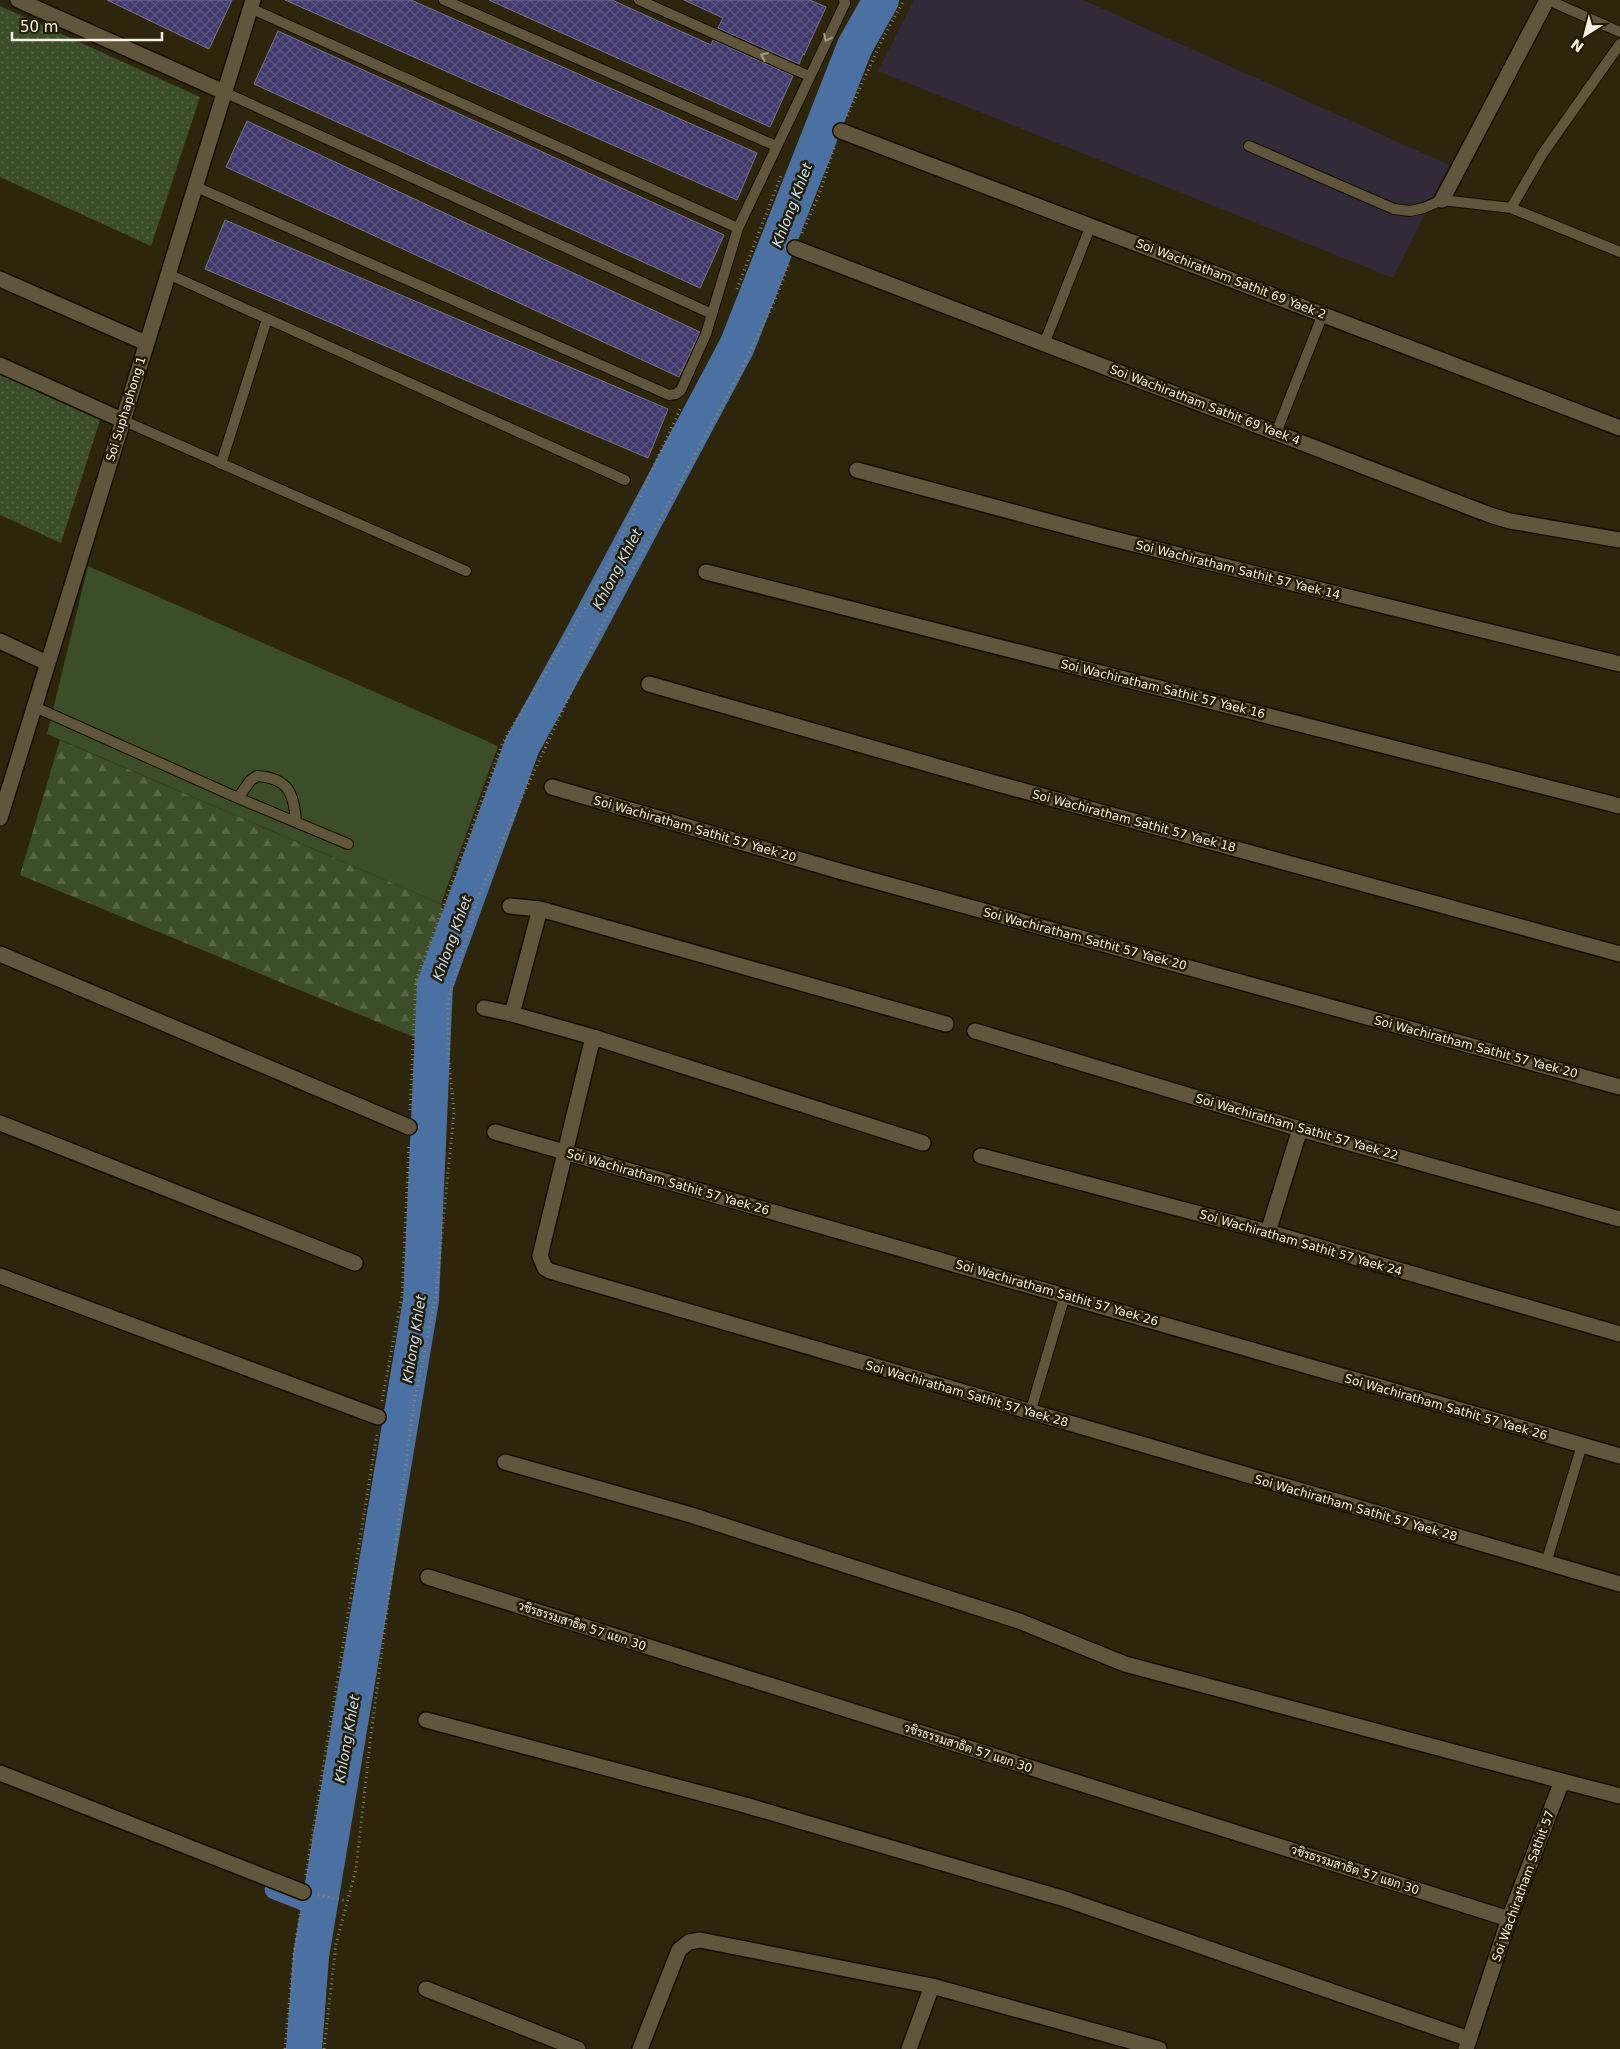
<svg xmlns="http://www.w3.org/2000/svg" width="1620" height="2049" viewBox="0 0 1620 2049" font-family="'DejaVu Sans',Sarabun,sans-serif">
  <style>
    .education { fill: #332a39 }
    .grass { fill: url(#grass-dots) }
    .forest { fill: url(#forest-firs) }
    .garden { fill: #3b4d29 }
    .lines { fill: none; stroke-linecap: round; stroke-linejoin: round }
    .canal { stroke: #4a71a1; stroke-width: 21 }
    .river { stroke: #4a71a1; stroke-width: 36 }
    .building { fill: url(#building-cross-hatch); stroke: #75728e }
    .service-casing { stroke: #160f00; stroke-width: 12 }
    .minor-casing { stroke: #160f00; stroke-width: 18 }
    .tertiary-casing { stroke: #160f00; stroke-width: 18 }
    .path { stroke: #8c8570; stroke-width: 3; stroke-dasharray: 1 4; stroke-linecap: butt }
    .service { stroke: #5f563b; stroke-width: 10 }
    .minor { stroke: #5f563b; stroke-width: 15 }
    .tertiary { stroke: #5f563b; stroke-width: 15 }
    .oneway { stroke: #a39c86 }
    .labels { text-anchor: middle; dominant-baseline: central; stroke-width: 5; stroke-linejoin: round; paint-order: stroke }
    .street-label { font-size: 12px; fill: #f6f1e2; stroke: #241c03 }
    .water-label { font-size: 14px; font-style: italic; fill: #c8dffb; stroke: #241c03 }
  </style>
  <defs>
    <pattern id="grass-dots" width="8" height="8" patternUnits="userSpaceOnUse" patternTransform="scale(1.25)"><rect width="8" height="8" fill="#3b4d29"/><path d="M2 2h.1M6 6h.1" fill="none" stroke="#586748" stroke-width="1.8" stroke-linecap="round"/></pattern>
    <pattern id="forest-firs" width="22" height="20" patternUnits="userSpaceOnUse" patternTransform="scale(1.25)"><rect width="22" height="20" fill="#3b4d29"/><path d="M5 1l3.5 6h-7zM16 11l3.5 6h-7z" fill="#586748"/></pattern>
    <pattern id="building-cross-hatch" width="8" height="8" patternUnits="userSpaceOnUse" patternTransform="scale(1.25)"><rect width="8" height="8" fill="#41386c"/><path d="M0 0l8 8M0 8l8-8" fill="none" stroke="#5d5581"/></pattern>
  </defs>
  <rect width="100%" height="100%" fill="#2e260c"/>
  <path class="education" d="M914,0h169l366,165 -56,113 -515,-207z"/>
  <path class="grass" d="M0,6l200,91 -49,149 -151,-69z
    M0,375l100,45 -39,123 -61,-28z"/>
  <path class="forest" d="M60,740l381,164 7,26 -20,56 -2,56 -406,-167z"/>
  <path class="garden" d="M88,566l410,180 -57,158 -394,-170z"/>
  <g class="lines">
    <path class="canal" d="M275,1889l44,17"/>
    <path class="river" d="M304,2049l7,-93 110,-656 14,-315 87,-239 59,-107 156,-293 118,-300 26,-46"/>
  </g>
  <path class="building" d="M107,0h125l-23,49z
    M285,0h126l346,153 -20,47z
    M489,0h123l99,45 2,-5 80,36 -23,51z
    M684,0h126l16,7 -22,48 -1,-1 -4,10 -81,-36 5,-10z
    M278,31l446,204 -24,53 -446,-204z
    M247,121l453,211 -21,45 -453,-210z
    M225,220l443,189 -20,49 -443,-189z"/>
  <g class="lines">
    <defs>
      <path id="service" d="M444,0l332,146
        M639,0l170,76
        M1548,0l72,32
        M250,8l488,220
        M224,92l488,222
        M1249,146l145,63 16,2 14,-3 18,-8 69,8 109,44
        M194,186l475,209 7,-1 5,-4 25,-56 32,-106 107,-225 -1,-3
        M1511,208l32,-55 77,-109
        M168,274l457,206
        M1044,344l47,-119
        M122,420l344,151
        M1276,433l47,-119
        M221,464l46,-145
        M35,707l203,91 110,46
        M238,798l12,-17 7,-5c32,2 37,18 39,46
        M1030,1413l35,-118
        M1546,1563l36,-118"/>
      <path id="minor" d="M18,0l206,92
        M841,131l779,297
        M1442,200l105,-200
        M795,248l695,267 20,6 110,19
        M0,279l146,64
        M0,365l122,55
        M857,470l249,67 514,127
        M706,572l914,234
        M0,641l47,22
        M649,684l342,98 629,172
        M552,787l287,84 781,216
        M510,906l30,3 406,115
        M0,954l409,173
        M484,1008l28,6 81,23 330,106
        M512,1014l28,-105
        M975,1031l325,98 320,90
        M593,1037l-53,219 5,12 5,3 1070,313
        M0,1123l355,140
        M495,1132l1125,324
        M981,1156l287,76 352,102
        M1268,1232l32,-103
        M0,1276l378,141
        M505,1462l186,53 328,106 106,43 437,117
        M428,1577l1081,342
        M426,1720l319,85 320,94 404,140
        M0,1773l303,119
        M426,1989l152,60
        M640,2049l39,-99 10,-8 11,-2 232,46 227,63
        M909,2049l23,-63"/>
      <path id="tertiary" d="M0,818l253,-818
        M1466,2049l43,-130 53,-138 58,15"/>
    </defs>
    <use href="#service" class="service-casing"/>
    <use href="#minor" class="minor-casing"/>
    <use href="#tertiary" class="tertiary-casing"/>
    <path class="path" d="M847,116l37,-80 20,-36
      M802,233l17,-38 16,-50
      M737,289l44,-113
      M410,1110l6,-129 87,-239 87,-142 32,-64 59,-129
      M382,1401l20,-106 7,-151
      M306,1875l71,-441
      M318,1895l29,6
      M285,2049l9,-97 7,-44
      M324,2049l12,-105 20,-75 14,-126 43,-334 23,-115 18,-182 -5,-49 -1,-62 29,-100 40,-93 86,-184 137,-251 35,-73 14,-36"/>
    <use href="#service" class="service"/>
    <use href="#minor" class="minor"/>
    <use href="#tertiary" class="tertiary"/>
  </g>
  <defs><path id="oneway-chevron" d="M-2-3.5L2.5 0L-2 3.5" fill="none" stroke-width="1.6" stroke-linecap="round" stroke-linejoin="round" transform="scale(1.25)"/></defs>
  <g class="oneway">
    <use href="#oneway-chevron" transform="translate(827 38) rotate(116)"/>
    <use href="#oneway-chevron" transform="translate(764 56) rotate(-156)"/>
  </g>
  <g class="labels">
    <g class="street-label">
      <text transform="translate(1231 279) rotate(21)">Soi Wachiratham Sathit 69 Yaek 2</text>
      <text transform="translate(1205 405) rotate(21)">Soi Wachiratham Sathit 69 Yaek 4</text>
      <text transform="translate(126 409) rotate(-73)">Soi Suphaphong 1</text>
      <text transform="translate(1238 570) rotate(14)">Soi Wachiratham Sathit 57 Yaek 14</text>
      <text transform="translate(1163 689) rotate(14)">Soi Wachiratham Sathit 57 Yaek 16</text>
      <text transform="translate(1134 821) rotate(15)">Soi Wachiratham Sathit 57 Yaek 18</text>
      <text transform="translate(695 829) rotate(16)">Soi Wachiratham Sathit 57 Yaek 20</text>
      <text transform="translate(1085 939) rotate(15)">Soi Wachiratham Sathit 57 Yaek 20</text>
      <text transform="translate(1476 1047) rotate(15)">Soi Wachiratham Sathit 57 Yaek 20</text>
      <text transform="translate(1297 1127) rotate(16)">Soi Wachiratham Sathit 57 Yaek 22</text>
      <text transform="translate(668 1182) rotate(16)">Soi Wachiratham Sathit 57 Yaek 26</text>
      <text transform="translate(1301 1243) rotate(16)">Soi Wachiratham Sathit 57 Yaek 24</text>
      <text transform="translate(1057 1293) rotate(16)">Soi Wachiratham Sathit 57 Yaek 26</text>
      <text transform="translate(967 1394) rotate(16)">Soi Wachiratham Sathit 57 Yaek 28</text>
      <text transform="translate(1446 1407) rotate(16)">Soi Wachiratham Sathit 57 Yaek 26</text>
      <text transform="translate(1356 1508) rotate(16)">Soi Wachiratham Sathit 57 Yaek 28</text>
      <text transform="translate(582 1626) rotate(18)">วชิรธรรมสาธิต 57 แยก 30</text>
      <text transform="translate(968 1748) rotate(18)">วชิรธรรมสาธิต 57 แยก 30</text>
      <text transform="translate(1355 1870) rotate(18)">วชิรธรรมสาธิต 57 แยก 30</text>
      <text transform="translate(1523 1886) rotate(-70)">Soi Wachiratham Sathit 57</text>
    </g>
    <g class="water-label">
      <text transform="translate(792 205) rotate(-69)">Khlong Khlet</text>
      <text transform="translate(617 569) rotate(-62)">Khlong Khlet</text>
      <text transform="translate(452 938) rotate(-70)">Khlong Khlet</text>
      <text transform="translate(414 1339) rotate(-81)">Khlong Khlet</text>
      <text transform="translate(347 1739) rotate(-80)">Khlong Khlet</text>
    </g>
  </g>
  <g transform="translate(1585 35) rotate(216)" stroke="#241c03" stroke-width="4" paint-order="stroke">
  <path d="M0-4L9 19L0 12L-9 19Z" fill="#f6f1e2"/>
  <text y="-8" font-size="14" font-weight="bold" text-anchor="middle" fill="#f6f1e2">N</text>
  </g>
  <path d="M12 32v8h150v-8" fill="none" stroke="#f6f1e2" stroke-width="2.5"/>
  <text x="20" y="32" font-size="15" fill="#f6f1e2" stroke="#241c03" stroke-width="4" paint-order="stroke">50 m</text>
</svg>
